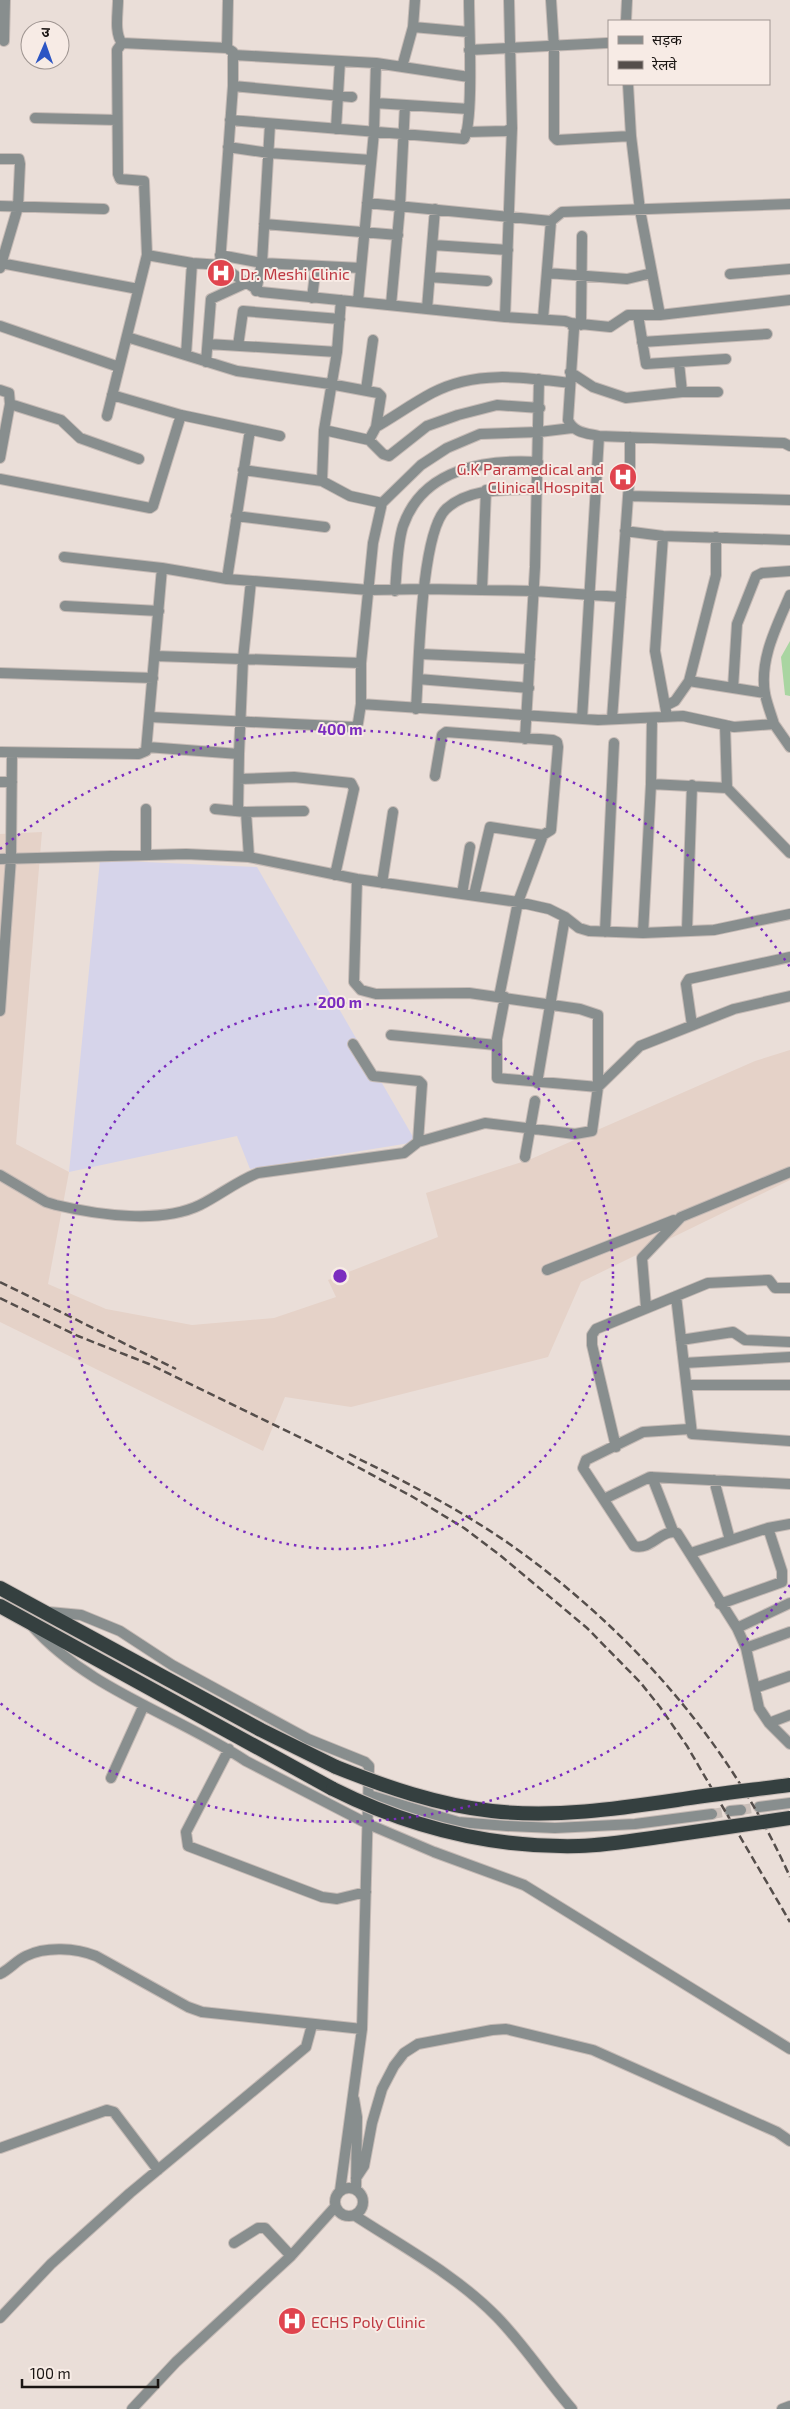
<svg xmlns="http://www.w3.org/2000/svg" width="790" height="2409" viewBox="0 0 790 2409" font-family="'Exo 2','Noto Sans Devanagari',sans-serif">
  <style>
    .built { fill: #e5d2c8 }
    .industrial { fill: #d6d4ea }
    .green { fill: #a9d5a1 }
    .lines { fill: none; stroke-linecap: round; stroke-linejoin: round }
    .minor-tunnel { stroke: #cbc0ba; stroke-width: 10; stroke-dasharray: 10 5; stroke-linecap: butt }
    .minor-casing { stroke: #c5bab5; stroke-width: 12 }
    .trunk-casing { stroke: #c5bab5; stroke-width: 16 }
    .minor { stroke: #888e8e; stroke-width: 10 }
    .trunk { stroke: #354040; stroke-width: 14 }
    .rail { stroke: #554e4b; stroke-width: 2.5; stroke-dasharray: 8 4; stroke-linecap: butt }
    .trunk-bridge-casing { stroke: #c5bab5; stroke-width: 16; stroke-linecap: butt }
    .trunk-bridge { stroke: #354040; stroke-width: 14 }
    .ring { fill: none; stroke: #7b2cbf; stroke-width: 2.5; stroke-dasharray: 2.5 5 }
    .labels { text-anchor: middle; dominant-baseline: central; stroke-width: 4; stroke-linejoin: round; paint-order: stroke }
    .health-label { font-size: 16px; fill: #be3a42; stroke: #f7ebe5; text-anchor: start }
    .centre { fill: #7b2cbf; stroke: #f7ebe5; stroke-width: 2.5 }
    .ring-label { font-size: 15px; text-anchor: middle; font-weight: bold; fill: #7b2cbf; stroke: #f7ebe5; stroke-width: 4; stroke-linejoin: round; paint-order: stroke }
  </style>
  <rect width="100%" height="100%" fill="#eaded8"/>
  <path class="built" d="M42,832l-26,312 53,28 -21,112 58,25 86,16 82,-7 62,-21 -8,-17 110,-43 -12,-44 105,-34 224,-98 35,-11v130l-209,102 -33,75 -197,50 -66,-10 -22,54 -263,-129v-488z"/>
  <path class="industrial" d="M100,860l157,7 159,275 -166,27 -13,-33 -168,36z"/>
  <path class="green" d="M790,641v55l-5,-1 -4,-38z"/>
  <g class="lines">
    <path class="minor-tunnel" d="M741,1810l18,-3
      M712,1814l18,-3"/>
    <defs>
      <path id="minor" d="M118,0c0,13 -4,33 4,43l105,5 6,4v34l-13,177 2,4 39,25 244,25 60,4 6,2 3,6 -6,91c6,13 18,13 31,16l185,7 6,3
        M551,0l3,47v90l3,3 74,-4
        M626,21l1,-21
        M413,27l56,5
        M4,41l1,-41
        M227,48l1,-48
        M469,50l138,-7
        M234,55l142,8 93,14
        M402,67l11,-40 2,-27
        M628,84l3,52 9,74 20,105 130,-15
        M233,86l119,11
        M375,103l94,6
        M35,118l82,2
        M230,120l234,19c10,-17 5,-114 5,-139
        M336,129l4,-68
        M466,132l40,-1 6,-3 -3,-128
        M228,147l41,6 102,7
        M0,159h19l1,5 -2,43 -18,61
        M367,203l184,18
        M0,206l104,3
        M264,224l134,11
        M433,245l75,5
        M147,255l45,8 29,2
        M220,255l42,8 99,5
        M0,263l138,26
        M547,273l80,6 25,-6
        M730,274l60,-5
        M430,277l57,4
        M256,291l6,-28 8,-139
        M312,298l4,-32
        M358,301l16,-169 2,-69
        M391,305l9,-99 5,-101
        M427,309l8,-100
        M638,315l8,49 80,-5
        M505,317l7,-189
        M543,319l8,-98 11,-9 228,-8
        M571,323l39,4 18,-12h32
        M581,325l1,-89
        M0,326l119,41
        M127,337l110,34 93,13 48,9 3,3 -5,31 -7,13 -45,-10 -2,51 28,15 32,7
        M642,342l125,-8
        M208,344l129,8
        M238,346l5,-35 97,8
        M186,355l6,-92
        M206,362l5,-63 35,-16
        M679,363l3,29
        M570,372l23,15 33,11 56,-6h36
        M0,390l9,3 1,11 -10,54
        M366,390l7,-50
        M112,395l69,20 99,21
        M10,404l51,16 19,18 59,21
        M107,416l40,-161 -3,-74 -24,-2 -2,-5 -1,-124 5,-7
        M376,427c19,-11 37,-24 56,-34 43,-23 92,-16 138,-10
        M324,430l13,-78 4,-52
        M369,440l14,14 6,2 38,-30 31,-11 39,-10 43,3
        M243,470l79,11
        M0,479l150,29 3,-2 28,-91
        M628,496l162,4
        M236,516l89,11
        M625,531l38,5 127,4
        M663,536l-8,115 11,60
        M64,557l98,11
        M227,579l23,-149
        M482,590l4,-100
        M395,591c2,-21 2,-46 8,-65 20,-58 83,-67 135,-64
        M65,606l94,5
        M420,654l110,5
        M155,656l206,7 12,-120 9,-40 39,-38 26,-17 33,-14 59,-2 33,-4
        M0,673l153,5
        M418,679l111,9
        M689,681l76,12
        M733,688l4,-64 19,-48 6,-3 28,-2
        M361,704v-41
        M665,706l10,-5 14,-20 27,-106v-38
        M416,709c3,-40 4,-175 30,-200 24,-22 62,-19 91,-20
        M150,717l205,10 3,-4 3,-19 237,16 85,-4 51,11 40,-3c-3,-10 -7,-20 -9,-30 -6,-35 12,-68 25,-99
        M582,719l17,-283
        M612,719l18,-250v-32
        M774,724l16,23
        M725,725l2,63 63,65
        M525,739l10,-172 4,-188
        M147,747l92,7 4,-95 8,-78
        M0,752l139,2 7,-3 16,-183 65,11 142,11 56,-1 109,2 87,6
        M435,776l7,-41 4,-3 107,8 4,2 1,5 -7,83 -8,5 -25,67 -19,95
        M239,779l55,-2 57,6 3,6 -19,86
        M0,782h12
        M651,784l76,4
        M215,809l31,3 58,-1
        M238,811l1,-57
        M246,812l3,45
        M146,855v-46
        M0,859l186,-5 63,3 108,22 161,23 31,7 16,8 14,11 10,3 54,2 71,-3 76,-16
        M357,879l-3,103 7,8 15,4 93,-1 111,16 18,6v72l-6,44 -17,3 -90,-11 -67,19
        M382,883l11,-71
        M462,894l8,-47
        M474,895l16,-68 53,8
        M687,930l5,-145
        M605,932l9,-189
        M643,933l8,-149 1,-66
        M505,997l-8,42v39l101,9 42,-41 94,-37 56,-13
        M0,1011l11,-153 1,-105
        M692,1025l-6,-41 3,-5 101,-22
        M391,1035l105,10
        M537,1083l28,-166
        M525,1157l10,-56
        M0,1175l46,27 10,3c42,10 105,19 144,0 20,-10 37,-24 58,-32l146,-20 14,-11 4,-58 -3,-3 -46,-5 -20,-32
        M547,1270l127,-50
        M676,1296l16,138 98,7
        M646,1307l-4,-49 39,-41 109,-45
        M681,1340l52,-8 12,8 45,2
        M684,1363l106,-6
        M687,1385h103
        M690,1429l-47,3 -57,28 -3,8 51,78c17,5 28,-18 43,-13l60,95 9,20 13,60 10,15 21,21
        M616,1447l-24,-102v-10l4,-6 112,-46 61,-3 6,8h15
        M652,1477l21,54
        M714,1480l16,60
        M604,1499l46,-22 140,7
        M691,1553l77,-25 22,-4
        M720,1604l62,-22v-11l-14,-43
        M49,1612l32,3 39,16 52,34 136,74 57,23 4,4 -7,263 -22,162
        M32,1626c57,64 145,89 214,135l122,63 66,28 90,33 266,164
        M737,1628l53,-25
        M746,1648l44,-16
        M755,1688l35,-12
        M769,1723l21,-8
        M229,1749l-43,83 2,14 134,51 15,2 29,-7
        M111,1778l33,-73
        M369,1795l89,27 49,4 48,2 80,-4 77,-10
        M759,1807l31,-4
        M730,1811l11,-1
        M0,1974c10,-5 17,-14 26,-18 20,-10 50,-8 70,0l92,51 14,5 160,17
        M354,2099l3,18 -1,73
        M0,2148l107,-38 7,2 44,58
        M356,2178l8,-12 8,-43 10,-34 12,-23 10,-13 14,-9 74,-14 14,-1 87,21 184,82 13,9
        M335 2202a14 14 0 1 1 28 0a14 14 0 1 1-28 0Z
        M354,2215c49,32 102,60 143,102 28,29 49,62 75,92
        M234,2243l24,-15h7l26,28
        M0,2318l51,-54 79,-71 176,-146 6,-22
        M132,2409l44,-47 115,-106 44,-49
        M782,2409l8,-3"/>
      <path id="trunk" d="M0,1588l261,142 75,37
        M0,1606l333,183"/>
    </defs>
    <use href="#minor" class="minor-casing"/>
    <use href="#trunk" class="trunk-casing"/>
    <use href="#minor" class="minor"/>
    <use href="#trunk" class="trunk"/>
    <path class="rail" d="M0,1282l176,87
      M0,1298l78,38 71,28 177,86 87,47 51,31 37,28 86,72 53,54 20,25 27,39 103,176
      M349,1454c55,27 112,56 162,91 120,85 219,198 279,332"/>
    <defs>
      <path id="trunk-bridge" d="M336,1767c50,20 102,38 156,44 62,7 124,-2 185,-11 38,-6 75,-10 113,-15
        M333,1789c78,39 159,59 246,57 29,-1 58,-6 87,-10 41,-6 83,-12 124,-18"/>
    </defs>
    <use href="#trunk-bridge" class="trunk-bridge-casing"/>
    <use href="#trunk-bridge" class="trunk-bridge"/>
  </g>
  <g class="ring">
    <circle cx="340" cy="1276" r="273"/>
    <path d="M790 1585A546 546 0 0 1 0 1703M0 849A546 546 0 0 1 790 967"/>
  </g>
  <defs>
    <symbol id="hospital-disc" viewBox="-11 -11 22 22"><circle r="9.5" fill="#e0444e" stroke="#f7ebe5"/><path d="M-5-5h3v3.5h4V-5h3V5h-3V1.5h-4V5h-3Z" fill="#fff"/></symbol>
  </defs>
  <g fill-rule="evenodd">
    <use href="#hospital-disc" x="205" y="257" width="32" height="32"/>
    <use href="#hospital-disc" x="607" y="461" width="32" height="32"/>
    <use href="#hospital-disc" x="276" y="2305" width="32" height="32"/>
  </g>
  <g class="labels">
    <g class="health-label">
      <text x="240" y="273">Dr. Meshi Clinic</text>
      <text x="604" y="468" text-anchor="end">G.K Paramedical and<tspan x="604" dy="18">Clinical Hospital</tspan></text>
      <text x="311" y="2321">ECHS Poly Clinic</text>
    </g>
  </g>
  <circle cx="340" cy="1276" r="8" class="centre"/>
  <g class="ring-label">
    <text x="340" y="735">400 m</text>
    <text x="340" y="1008">200 m</text>
  </g>
  <rect x="608" y="20" width="162" height="65" fill="#f7ebe5" stroke="#9f9591"/>
  <rect x="618" y="36" width="25" height="8" fill="#888e8e" stroke="#9f9591"/>
  <text x="652" y="45" font-size="15" fill="#1a1513">सड़क</text>
  <rect x="618" y="61" width="25" height="8" fill="#554e4b" stroke="#9f9591"/>
  <text x="652" y="70" font-size="15" fill="#1a1513">रेलवे</text>
  <g transform="translate(45 45) rotate(2)"><circle r="24" fill="#f7ebe5" stroke="#9f9591"/>
  <path d="M0-4L9 19L0 12L-9 19Z" fill="#2c55c4"/>
  <text y="-8" font-size="14" font-weight="bold" text-anchor="middle" fill="#1a1513">उ</text>
  </g>
  <path d="M22 2379v8h136v-8" fill="none" stroke="#1a1513" stroke-width="2.5"/>
  <text x="30" y="2379" font-size="15" fill="#1a1513" stroke="#f7ebe5" stroke-width="4" paint-order="stroke">100 m</text>
</svg>
